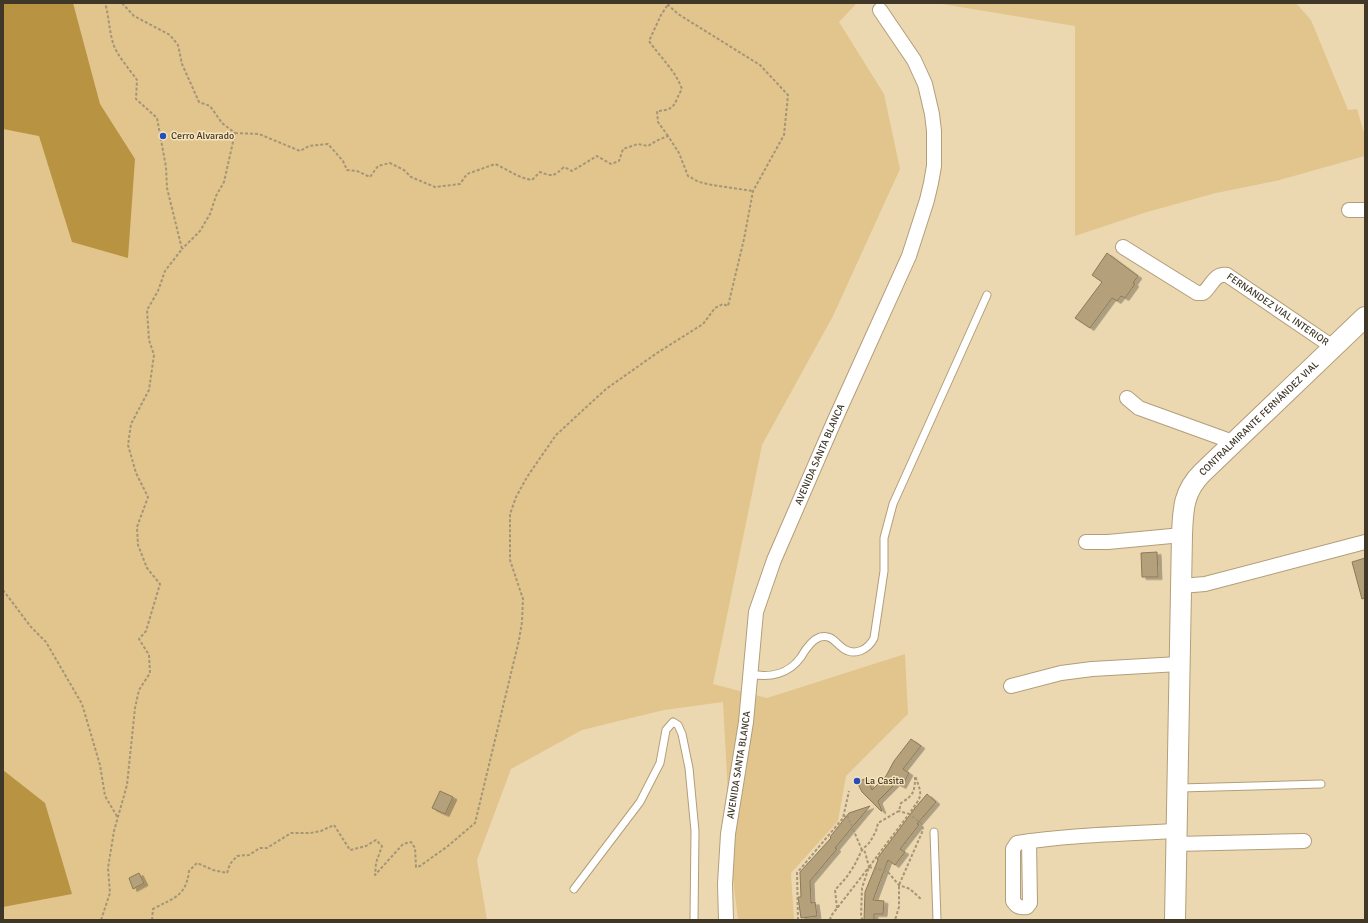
<svg xmlns="http://www.w3.org/2000/svg" width="1368" height="923" viewBox="0 0 1368 923" font-family="Signika,sans-serif">
  <style>
    .green { fill: #e1c58d }
    .forest { fill: #b89342 }
    .building { fill: #b4a17b; stroke: #8c7955; filter: url(#shadow) }
    .lines { fill: none; stroke-linecap: round; stroke-linejoin: round }
    .service-casing { stroke: #b29e79; stroke-width: 9 }
    .minor-casing { stroke: #b29e79; stroke-width: 16 }
    .secondary-casing { stroke: #b29e79; stroke-width: 22 }
    .path { stroke: #a59577; stroke-width: 2; stroke-dasharray: 3 2; stroke-linecap: butt }
    .service { stroke: #fff; stroke-width: 7 }
    .minor { stroke: #fff; stroke-width: 14 }
    .secondary { stroke: #fff; stroke-width: 20 }
    .poi-dot { fill: #244ebd; stroke: #f9e5bd; stroke-width: 1.5 }
    .labels { text-anchor: middle; dominant-baseline: central; stroke-width: 3; stroke-linejoin: round; paint-order: stroke }
    .poi-label { font-size: 10px; fill: #3f3727; stroke: #f9e5bd; text-anchor: start }
    .street-label { font-size: 10px; fill: #3f3727; stroke: #f9e5bd }
  </style>
  <defs>
    <filter id="shadow"><feDropShadow dx="4" dy="2.5" stdDeviation="0" flood-color="#0004"/></filter>
  </defs>
  <rect width="100%" height="100%" fill="#ecd8b0"/>
  <path class="green" d="M3,3h854l-18,19 45,72 16,75 -67,147 -71,129 -49,239 54,14 138,-44 3,60 -62,62 -8,45 -47,52 3,47h-56l-6,-50 -9,-168 -59,8 -82,20 -71,39 -34,91 10,60h-484z
    M936,3h360l15,17 37,90 9,-1 8,27v20l-89,25 -60,12 -69,19 -72,24v-210z"/>
  <path class="forest" d="M3,3h70l27,101 35,55 -7,99 -56,-16 -33,-106 -36,-7z
    M3,770l42,33 27,91 -69,13z"/>
  <path class="building" d="M1107,253l31,23 -5,7 2,1 -10,14 -4,-2 -4,5 -5,-3 -22,30 -15,-10 27,-36 -10,-7z
    M1157,552l1,25h-16l-1,-24z
    M1365,558v40l-3,1 -10,-37z
    M911,739l10,7 -18,23 6,4 -7,13 -6,-3 -18,18 4,10h-1l-19,-19 -5,-10 10,-4 5,12 14,-14 8,-15z
    M440,791l13,6 -8,17 -13,-6z
    M927,794l9,8 -19,22 2,1 -19,24 5,3 -10,13 -7,-5 -15,40 11,1 -1,13h-9v6h-10l1,-28 13,-32 -1,-1 38,-51z
    M870,806l-35,42 2,1 -27,32 1,22 4,-1 2,14 -16,2 -3,-21h3l-1,-25 31,-34 -1,-1 19,-24z
    M139,873l5,10 -11,6 -4,-11z"/>
  <g class="lines">
    <defs>
      <path id="service" d="M751,674c19,4 38,0 50,-17 4,-7 11,-17 19,-20 12,-3 15,6 24,12 11,7 24,1 30,-11l10,-67v-33l9,-34 94,-209
        M1180,788l141,-4
        M934,832l3,88
        M574,889l66,-87 20,-39 6,-33 7,-8 5,3 4,9 7,34 6,63 -1,89"/>
      <g id="minor">
        <path d="M1349,210h16"/>
        <path id="s1" d="M1123,247l74,46h6c9,-7 11,-20 24,-18l97,66 10,6"/>
        <path d="M1127,398l12,10 94,34"/>
        <path d="M1086,542h22l74,-7"/>
        <path d="M1181,586l24,-2 160,-42"/>
        <path d="M1011,686l50,-13 31,-4 87,-5"/>
        <path d="M1029,841l1,62 -3,4c-7,1 -10,0 -14,-6v-52l4,-6c52,-8 106,-9 159,-12"/>
        <path d="M1175,844l129,-3"/>
        <path id="s2" d="M726,920l-1,-36 3,-50 18,-112 10,-110 18,-52 59,-136 76,-168 18,-56 4,-17 3,-17v-35l-2,-17 -7,-30 -11,-24 -34,-50"/>
      </g>
      <g id="secondary">
        <path id="s3" d="M1175,920l7,-385c1,-25 1,-43 20,-62l163,-156"/>
      </g>
    </defs>
    <use href="#service" class="service-casing"/>
    <use href="#minor" class="minor-casing"/>
    <use href="#secondary" class="secondary-casing"/>
    <path class="path" d="M122,3l12,13 36,19 8,10 4,19 17,38 11,4 12,17 13,10 -11,49 -8,14 -6,18 -10,17 -18,18
      M235,133l24,1 41,17 9,-5 19,-2 15,17 4,9 10,1 13,6 8,-11 12,-3 14,7 7,7 24,10 25,-3 7,-10 28,-10c12,5 23,14 37,16l8,-8c13,5 14,4 24,-5l8,4 25,-15 14,8 8,-3 4,-12 15,-5 10,2 10,-6 10,-4 11,17 9,23 11,6 13,3 41,6
      M668,136l-10,-14 -1,-11c20,-1 16,-7 25,-22 -7,-19 -22,-32 -33,-48l12,-26 8,-12
      M3,590l28,37 15,15 36,62 18,61 5,31 13,22
      M869,867l18,4 12,14 11,4 11,10
      M837,908l-2,-18 11,-12 8,-12 8,-16 8,-8 6,-11 2,-8 21,-12 2,-8c13,-8 14,-12 14,-27 9,22 6,20 -6,38l-10,-3
      M101,920l9,-27 -2,-25 6,-37 13,-46 8,-77 4,-18 11,-17 -1,-18 -10,-16 7,-8 14,-47 -13,-16 -9,-23 -1,-18 11,-30 -12,-24 -8,-28 3,-21 18,-34 5,-35 -5,-15 -2,-30 11,-19 7,-20 17,-22 -15,-61 -1,-21 -9,-49 -21,-19 1,-19c-7,-10 -21,-26 -24,-37 -4,-13 -4,-27 -8,-40
      M152,920l1,-11c20,-11 33,-12 36,-38l8,-8 16,7 14,3 3,-9 7,-8 12,-1 11,-7h7l24,-15h19l11,-2 13,-6 16,25 16,-4 10,-6 6,6 -6,17 -1,12 28,-31 8,-2 4,6 1,19 4,-1 28,-20 27,-23 44,-183 3,-18 1,-23 -13,-39v-46l6,-17 11,-20 29,-42 50,-46 51,-36 46,-29 12,-16 8,-4 5,2 16,-67 9,-48 31,-56 4,-40 -28,-30 -82,-51 -12,-11
      M798,920l-1,-47 46,-55 6,-27
      M830,920l1,-4 38,-49 -4,-15 -3,-2 -15,-35 -3,2
      M863,920l-2,-3 1,-29 7,-21 40,-53 13,10 1,6 -24,55v22l-4,13"/>
    <use href="#service" class="service"/>
    <use href="#minor" class="minor"/>
    <use href="#secondary" class="secondary"/>
  </g>
  <g class="poi-dot">
    <circle cx="163" cy="136" r="4"/>
    <circle cx="857" cy="781" r="4"/>
  </g>
  <g class="labels">
    <g class="poi-label">
      <text x="171" y="136">Cerro Alvarado</text>
      <text x="865" y="781">La Casita</text>
    </g>
    <g class="street-label">
      <text stroke="none"><textPath href="#s1" startOffset="186">FERNANDEZ VIAL INTERIOR</textPath></text>
      <text stroke="none"><textPath href="#s3" startOffset="531">CONTRALMIRANTE FERNÁNDEZ VIAL</textPath></text>
      <text stroke="none"><textPath href="#s2" startOffset="480">AVENIDA SANTA BLANCA</textPath></text>
      <text stroke="none"><textPath href="#s2" startOffset="156">AVENIDA SANTA BLANCA</textPath></text>
    </g>
  </g>
  <rect width="1368" height="923" fill="none" stroke="#3f3727" stroke-width="8"/>
</svg>
